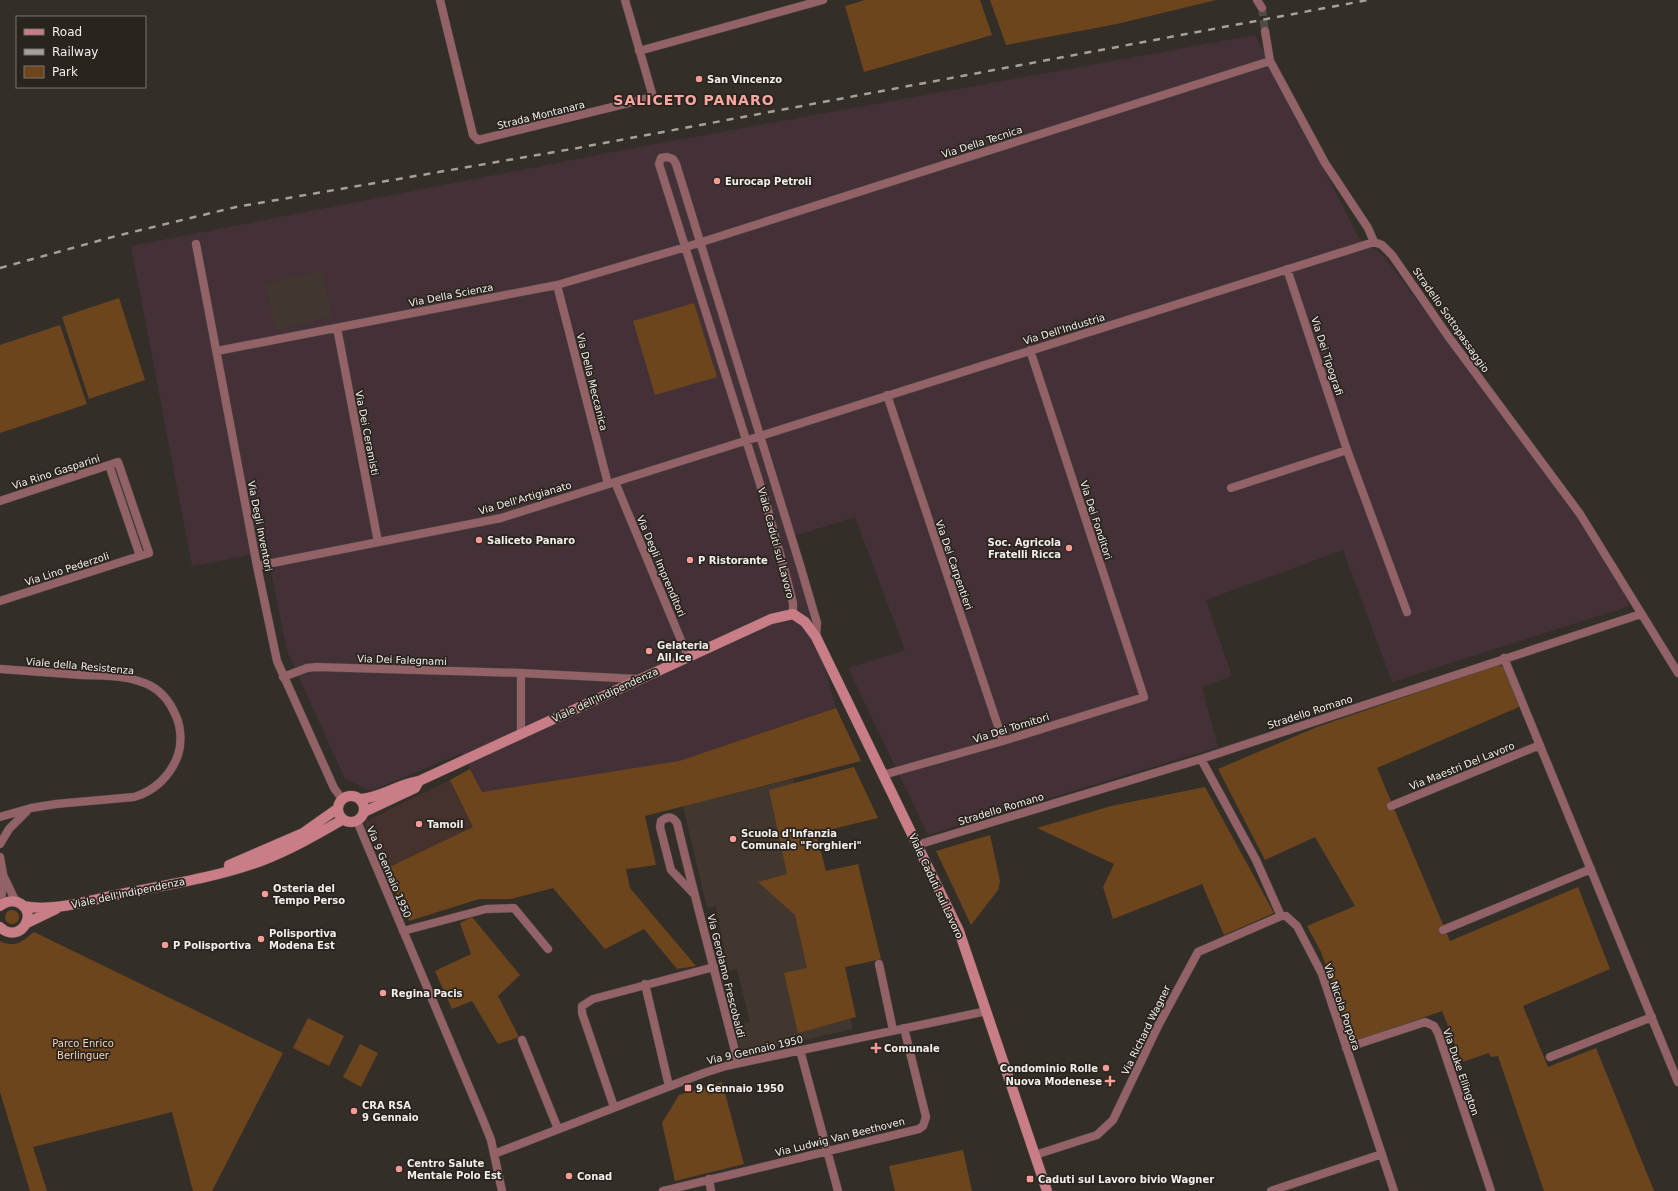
<svg xmlns="http://www.w3.org/2000/svg" width="1678" height="1191" viewBox="0 0 1678 1191" font-family="'DejaVu Sans',sans-serif">
  <style>
    .commercial { fill: #45322c }
    .industrial { fill: #443138 }
    .built { fill: #42372e }
    .green { fill: #6d451d }
    .lines { fill: none; stroke-linecap: round; stroke-linejoin: round }
    .street-tunnel { stroke: #504b46; stroke-width: 8; stroke-dasharray: 8 4; stroke-linecap: butt }
    .street-casing { stroke: #4f4944; stroke-width: 9 }
    .secondary-casing { stroke: #4f4944; stroke-width: 11 }
    .street { stroke: #926267; stroke-width: 8 }
    .secondary { stroke: #c97d86; stroke-width: 10 }
    .rail { stroke: #a5a09c; stroke-width: 2.5; stroke-dasharray: 7 7; stroke-linecap: butt }
    .poi-dot { fill: #f59c96; stroke: #2a241f; stroke-width: 1.5 }
    .labels { text-anchor: middle; dominant-baseline: central; stroke-width: 3.5; stroke-linejoin: round; paint-order: stroke }
    .poi-label { font-size: 10px; font-weight: bold; fill: #f2eeeb; stroke: #2a241f; text-anchor: start }
    .street-label { font-size: 10px; fill: #f2eeeb; stroke: #2a241f }
    .park-label { font-size: 10px; fill: #fcd2af; stroke: #2a241f }
    .district-label { font-size: 14px; font-weight: bold; letter-spacing: 1px; fill: #faa6a1; stroke: #2a241f }
  </style>
  <rect width="100%" height="100%" fill="#342e29"/>
  <path class="commercial" d="M450,780l24,47 -89,42 -21,-47z"/>
  <path class="industrial" d="M1255,35l104,203 25,18 177,237 43,66 24,41 1,6 -237,76 -49,-132 -137,50 26,76 -30,11 16,60 -290,88 -80,-167 57,-18 -50,-133 -67,21 48,170 -157,53 -197,31 -20,-39 -91,38 -26,-12 -58,-128 -20,-99 -75,14 -61,-320 518,-101z"/>
  <path class="built" d="M322,271l10,45 -56,14 -11,-46z
    M793,779l60,250 -112,26 -6,-29 15,-4 -13,-53 -9,2 -12,-65 -9,2 -24,-102z"/>
  <path class="green" d="M865,0h115l12,35 -128,37 -19,-66z
    M990,0h226l-99,24 -111,21z
    M119,298l26,82 -56,19 -27,-82z
    M694,303l23,74 -62,18 -22,-74z
    M60,325l27,79 -87,29v-88z
    M1498,665l6,2 15,40 -142,61 73,173 128,-54 32,82 -87,37 25,61 48,-19 58,143h-110l-46,-135 -7,1 -2,-4 -27,9 -20,-51 -89,31 -32,-90 -14,-26 48,-20 -40,-69 -50,23 -47,-91 99,-42z
    M836,708l25,53 -216,55 11,49 -30,4 4,19 66,78 -19,3 -33,-40 -39,20 -52,-61 -42,11h-32l-70,22 -24,-52 88,-42 -23,-47 20,-11 12,23 197,-31z
    M854,767l24,51 -62,15 10,38 32,-7 23,95 -36,8 11,50 -58,16 -14,-60 23,-5 -12,-53 -37,-33 29,-8 -18,-84z
    M1205,787l69,126 -50,22 -22,-51 -89,35 -10,-32 11,-23 -77,-36 74,-22z
    M990,835l10,46 -2,9 -27,35 -35,-74z
    M5 917a7 7 0 1 1 14 0a7 7 0 1 1-14 0Z
    M472,917l48,58 -22,21 21,41 -21,7 -26,-43 -20,8 -17,-38 36,-17 -11,-31z
    M34,932l249,121 -71,138h-19l-21,-79 -139,35 14,44h-17l-30,-99v-151c15,8 23,0 34,-9z
    M308,1018l36,18 -15,30 -36,-18z
    M360,1044l18,9 -17,34 -18,-10z
    M722,1082l22,82 -69,17 -13,-58 17,-28z
    M963,1150l9,41h-77l-6,-25z"/>
  <g class="lines">
    <path class="street-tunnel" d="M1262,8l3,23"/>
    <defs>
      <path id="street" d="M440,0l33,135 5,5 175,-43 -28,-97
        M1257,0l5,8
        M1265,31l5,30 55,102 43,65 6,14 8,3 10,10 56,81 132,178 98,159
        M639,51l184,-51
        M196,244l61,322 20,95 57,127 8,11
        M1287,269l60,181 60,162
        M557,285l51,199
        M337,328l41,214
        M217,351l340,-66 129,-38 584,-186
        M887,395l116,346
        M109,465l31,91
        M615,482l73,175
        M1231,488l116,-38
        M0,501l118,-39 31,91 -149,48
        M257,566l244,-48 873,-276
        M793,614v-11l-5,-20 -22,-80 -107,-339 2,-6 6,-1 6,2 3,5 124,401 17,58 -1,14
        M1504,658l174,424
        M0,669c27,2 55,4 82,6 23,1 48,0 69,11 11,6 20,18 25,30 5,11 6,27 2,39 -7,20 -23,36 -44,42l-78,7 -25,4 -31,9
        M283,677l24,-9 9,-1 205,6 117,6
        M521,735v-62
        M1201,759l55,101 25,56h5l11,10 25,48 72,217
        M883,775l120,-34 141,-44 -114,-347
        M1391,806l149,-61
        M357,821l126,299 8,20 11,51
        M0,844l9,-15 18,-18
        M917,845l284,-86 440,-145
        M0,857l3,17 -2,31
        M4,877l10,21 4,4
        M694,894l-23,-24 -11,-43 1,-6c7,-5 11,-5 16,2 19,80 41,160 61,240
        M1443,930l148,-61
        M403,931l83,-22 28,-1 34,41
        M879,964l14,66
        M645,984l24,102
        M522,1040l36,89
        M1346,1048l79,-26 9,4 4,7 53,158
        M800,1050l38,141
        M1550,1057l102,-40
        M614,1107l-32,-94v-7l11,-7 121,-32
        M494,1154l210,-81 22,-7 261,-55
        M1035,1155l62,-20 16,-15 45,-94 40,-74 83,-36
        M709,1179l2,12
        M663,1191l256,-62 4,-3 3,-9 -22,-89
        M1271,1191l111,-37"/>
      <path id="secondary" d="M338 809a13 13 0 1 1 26 0a13 13 0 1 1-26 0Z
        M360,799c21,-1 38,-15 59,-18l352,-162 22,-5 12,8 11,15 143,294 88,260
        M364,812l51,-24 4,-7
        M229,865l74,-32 34,-24
        M0,906c5,-4 11,-6 17,-4 24,9 3,44 -17,25
        M23,906c31,6 63,-5 93,-11 49,-10 99,-17 145,-34 29,-11 55,-26 81,-41
        M27,923l29,-14"/>
    </defs>
    <use href="#street" class="street-casing"/>
    <use href="#secondary" class="secondary-casing"/>
    <use href="#street" class="street"/>
    <use href="#secondary" class="secondary"/>
    <path class="rail" d="M0,268l116,-32 120,-29 336,-58 796,-149"/>
  </g>
  <g class="poi-dot">
    <circle cx="699" cy="79" r="4"/>
    <circle cx="717" cy="181" r="4"/>
    <circle cx="479" cy="540" r="4"/>
    <circle cx="1069" cy="548" r="4"/>
    <circle cx="690" cy="560" r="4"/>
    <circle cx="649" cy="651" r="4"/>
    <circle cx="419" cy="824" r="4"/>
    <circle cx="733" cy="839" r="4"/>
    <circle cx="265" cy="894" r="4"/>
    <circle cx="261" cy="939" r="4"/>
    <circle cx="165" cy="945" r="4"/>
    <circle cx="383" cy="993" r="4"/>
    <path d="M874 1042h4v4h4v4h-4v4h-4v-4h-4v-4h4z"/>
    <circle cx="1106" cy="1068" r="4"/>
    <path d="M1108 1075h4v4h4v4h-4v4h-4v-4h-4v-4h4z"/>
    <rect x="684" y="1084" width="8" height="8" rx="2"/>
    <circle cx="354" cy="1111" r="4"/>
    <circle cx="399" cy="1169" r="4"/>
    <circle cx="569" cy="1176" r="4"/>
    <rect x="1026" y="1175" width="8" height="8" rx="2"/>
  </g>
  <g class="labels">
    <g class="poi-label">
      <text x="707" y="79">San Vincenzo</text>
      <text x="725" y="181">Eurocap Petroli</text>
      <text x="487" y="540">Saliceto Panaro</text>
      <text x="1061" y="542" text-anchor="end">Soc. Agricola<tspan x="1061" dy="12">Fratelli Ricca</tspan></text>
      <text x="698" y="560">P Ristorante</text>
      <text x="657" y="645">Gelateria<tspan x="657" dy="12">All Ice</tspan></text>
      <text x="427" y="824">Tamoil</text>
      <text x="741" y="833">Scuola d'Infanzia<tspan x="741" dy="12">Comunale "Forghieri"</tspan></text>
      <text x="273" y="888">Osteria del<tspan x="273" dy="12">Tempo Perso</tspan></text>
      <text x="269" y="933">Polisportiva<tspan x="269" dy="12">Modena Est</tspan></text>
      <text x="173" y="945">P Polisportiva</text>
      <text x="391" y="993">Regina Pacis</text>
      <text x="884" y="1048">Comunale</text>
      <text x="1098" y="1068" text-anchor="end">Condominio Rolle</text>
      <text x="1102" y="1081" text-anchor="end">Nuova Modenese</text>
      <text x="696" y="1088">9 Gennaio 1950</text>
      <text x="362" y="1105">CRA RSA<tspan x="362" dy="12">9 Gennaio</tspan></text>
      <text x="407" y="1163">Centro Salute<tspan x="407" dy="12">Mentale Polo Est</tspan></text>
      <text x="577" y="1176">Conad</text>
      <text x="1038" y="1179">Caduti sul Lavoro bivio Wagner</text>
    </g>
    <g class="street-label">
      <text transform="translate(541 115) rotate(-14)">Strada Montanara</text>
      <text transform="translate(982 142) rotate(-18)">Via Della Tecnica</text>
      <text transform="translate(451 295) rotate(-11)">Via Della Scienza</text>
      <text transform="translate(1451 320) rotate(55)">Stradello Sottopassaggio</text>
      <text transform="translate(1064 329) rotate(-17)">Via Dell'Industria</text>
      <text transform="translate(1327 356) rotate(72)">Via Dei Tipografi</text>
      <text transform="translate(592 382) rotate(76)">Via Della Meccanica</text>
      <text transform="translate(367 433) rotate(79)">Via Dei Ceramisti</text>
      <text transform="translate(56 472) rotate(-18)">Via Rino Gasparini</text>
      <text transform="translate(525 498) rotate(-16)">Via Dell'Artigianato</text>
      <text transform="translate(1096 520) rotate(72)">Via Dei Fonditori</text>
      <text transform="translate(260 526) rotate(79)">Via Degli Inventori</text>
      <text transform="translate(776 543) rotate(75)">Viale Caduti sul Lavoro</text>
      <text transform="translate(954 565) rotate(71)">Via Dei Carpentieri</text>
      <text transform="translate(661 566) rotate(67)">Via Degli Imprenditori</text>
      <text transform="translate(67 569) rotate(-18)">Via Lino Pederzoli</text>
      <text transform="translate(402 660) rotate(2)">Via Dei Falegnami</text>
      <text transform="translate(80 666) rotate(5)">Viale della Resistenza</text>
      <text transform="translate(605 695) rotate(-25)">Viale dell'Indipendenza</text>
      <text transform="translate(1310 712) rotate(-18)">Stradello Romano</text>
      <text transform="translate(1011 728) rotate(-17)">Via Dei Tornitori</text>
      <text transform="translate(1462 766) rotate(-22)">Via Maestri Del Lavoro</text>
      <text transform="translate(1001 809) rotate(-17)">Stradello Romano</text>
      <text transform="translate(389 872) rotate(67)">Via 9 Gennaio 1950</text>
      <text transform="translate(936 886) rotate(65)">Viale Caduti sul Lavoro</text>
      <text transform="translate(128 893) rotate(-12)">Viale dell'Indipendenza</text>
      <text transform="translate(726 976) rotate(76)">Via Gerolamo Frescobaldi</text>
      <text transform="translate(1342 1007) rotate(71)">Via Nicola Porpora</text>
      <text transform="translate(1146 1030) rotate(-64)">Via Richard Wagner</text>
      <text transform="translate(755 1050) rotate(-13)">Via 9 Gennaio 1950</text>
      <text transform="translate(1461 1072) rotate(71)">Via Duke Ellington</text>
      <text transform="translate(840 1137) rotate(-14)">Via Ludwig Van Beethoven</text>
    </g>
    <g class="park-label">
      <text x="83" y="1043">Parco Enrico<tspan x="83" dy="12">Berlinguer</tspan></text>
    </g>
    <g class="district-label">
      <text x="694" y="100">SALICETO PANARO</text>
    </g>
  </g>
  <rect x="16" y="16" width="130" height="72" fill="#2a241f" stroke="#7a7571"/>
  <rect x="24" y="29" width="20" height="6" fill="#c97d86" stroke="#7a7571"/>
  <text x="52" y="36" font-size="12" fill="#f2eeeb">Road</text>
  <rect x="24" y="49" width="20" height="6" fill="#a5a09c" stroke="#7a7571"/>
  <text x="52" y="56" font-size="12" fill="#f2eeeb">Railway</text>
  <rect x="24" y="66" width="20" height="12" fill="#6d451d" stroke="#7a7571"/>
  <text x="52" y="76" font-size="12" fill="#f2eeeb">Park</text>
</svg>
